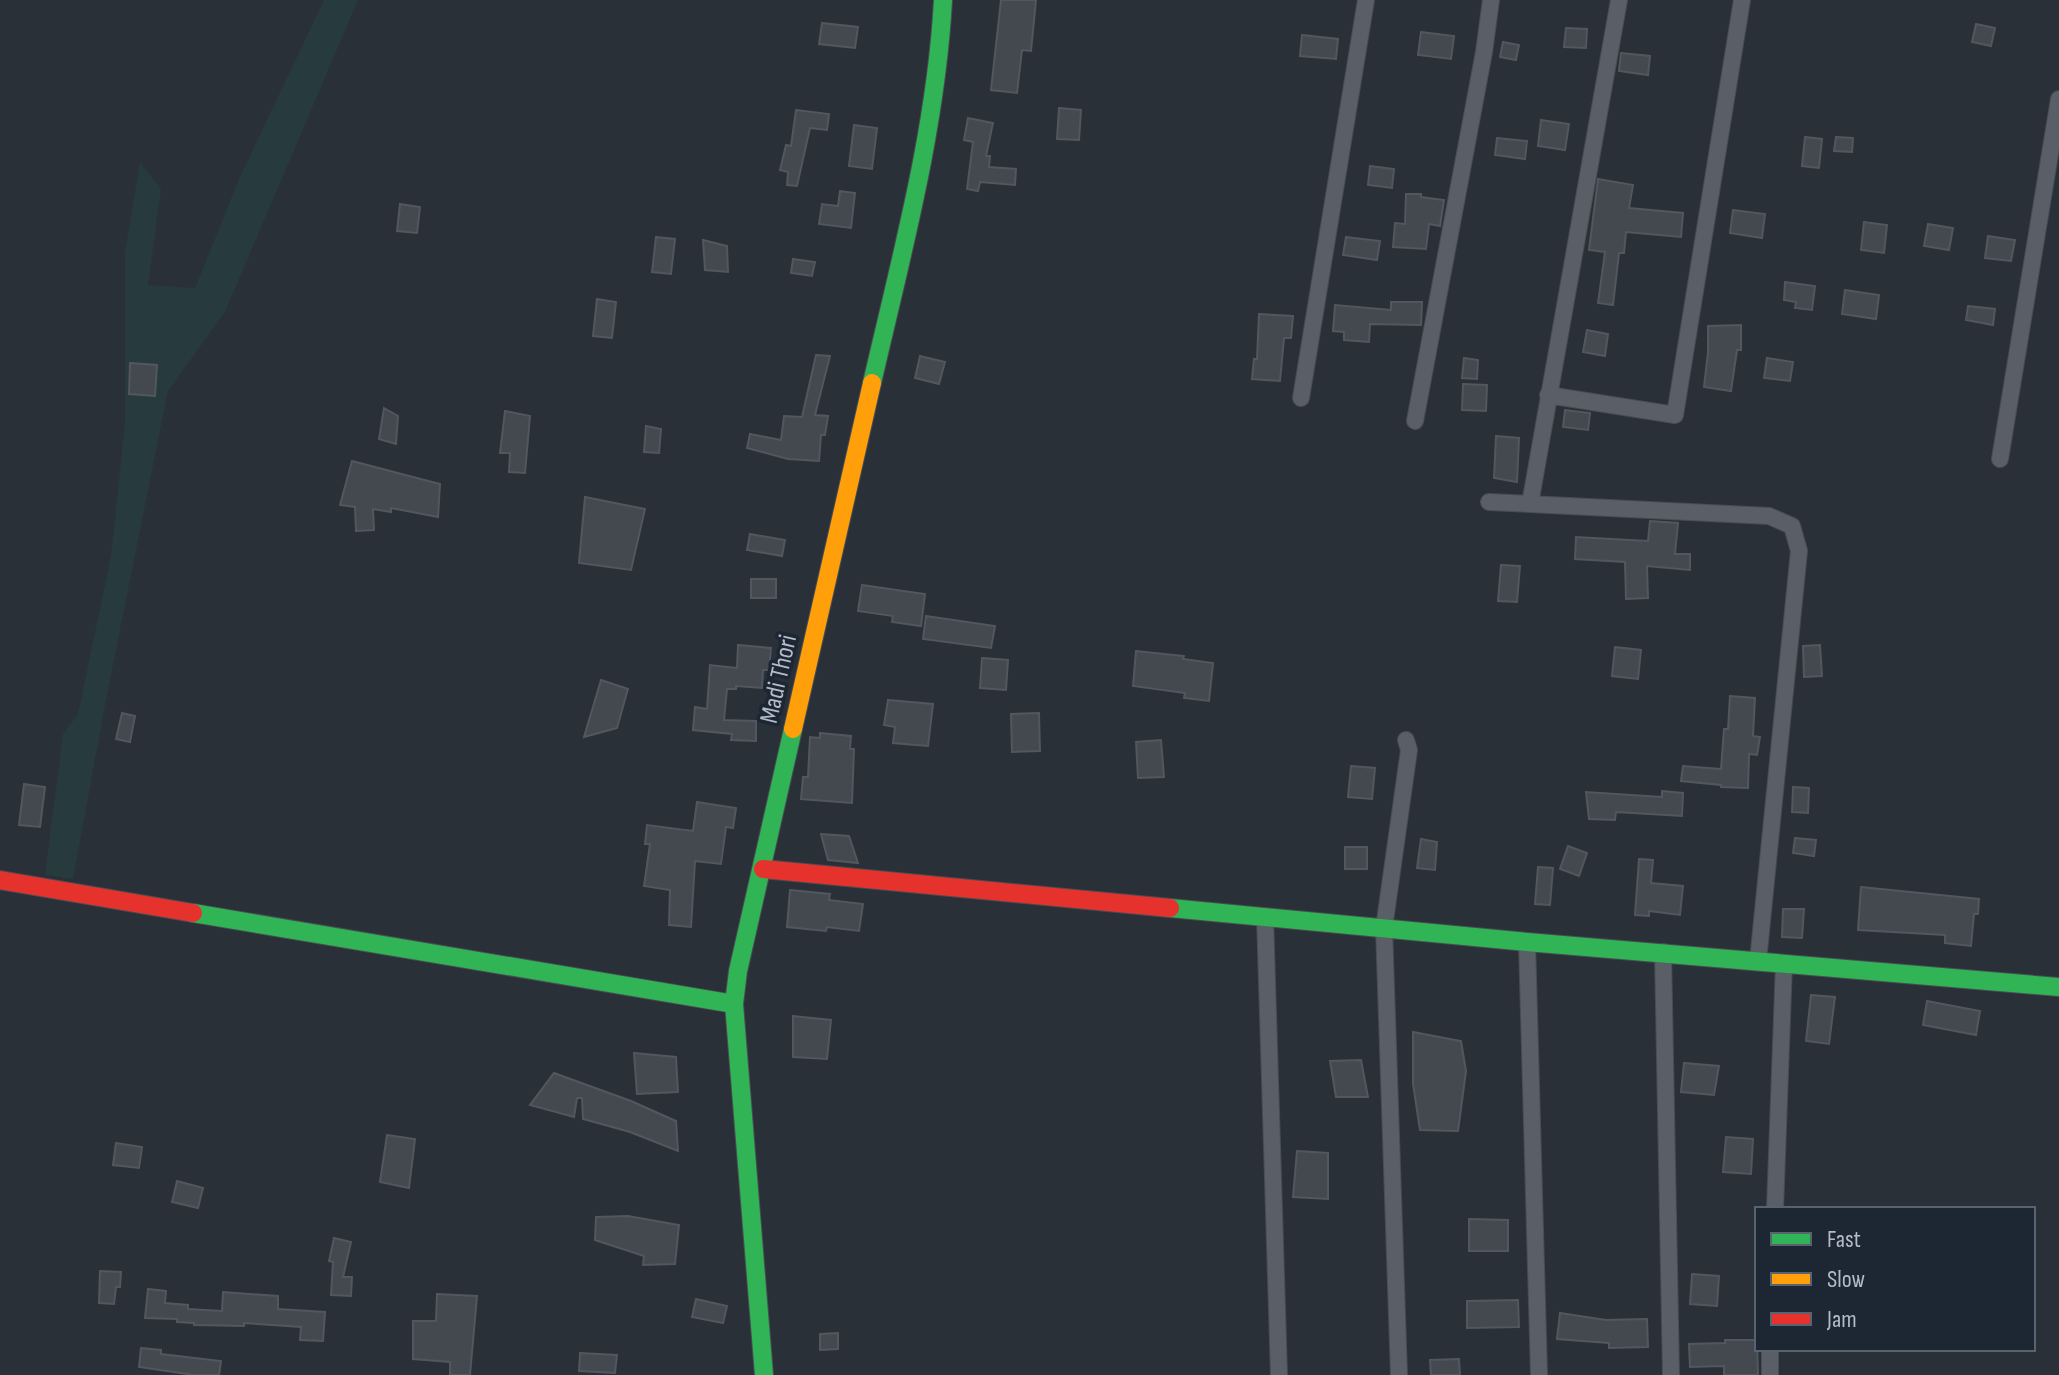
<svg xmlns="http://www.w3.org/2000/svg" width="2059" height="1375" viewBox="0 0 2059 1375" font-family="'Sofia Sans Condensed',sans-serif">
  <style>
    .green { fill: #273a3e }
    .building { fill: #444950; stroke: #52575f; stroke-width: 2 }
    .lines { fill: none; stroke-linecap: round; stroke-linejoin: round }
    .street-casing { stroke: #484c53; stroke-width: 18 }
    .fast-casing { stroke: #484c53; stroke-width: 20 }
    .slow-casing { stroke: #484c53; stroke-width: 20 }
    .jam-casing { stroke: #484c53; stroke-width: 20 }
    .street { stroke: #5a5e66; stroke-width: 16 }
    .fast { stroke: #30b455; stroke-width: 18 }
    .slow { stroke: #ff9f0a; stroke-width: 18 }
    .jam { stroke: #e5322d; stroke-width: 18 }
    .labels { text-anchor: middle; dominant-baseline: central; stroke-width: 7; stroke-linejoin: round; paint-order: stroke }
    .street-label { font-size: 26px; fill: #b4bcc9; stroke: #1d2633 }
  </style>
  <rect width="100%" height="100%" fill="#2a3038"/>
  <path class="green" d="M324,0h34l-133,312 -57,79 -60,298 -35,190 -28,-4 18,-141 15,-20 33,-158 14,-133v-171l15,-90 21,27 -13,96 47,3 44,-109z"/>
  <path class="building" d="M1001,0h35l-5,51 -9,-1 -5,43 -26,-3z
    M822,23l36,4 -3,21 -36,-4z
    M1976,24l19,4 -4,18 -19,-4z
    M1566,28l21,1 -1,19 -22,-1z
    M1421,32l33,4 -3,23 -33,-4z
    M1302,35l36,4 -2,20 -36,-3z
    M1503,42l16,3 -3,15 -16,-3z
    M1621,53l29,3 -2,19 -29,-4z
    M1059,108l22,2 -2,30 -22,-1z
    M796,110l33,4 -2,16 -17,-2 -13,58 -10,-1 1,-13 -8,-2 6,-25 5,1z
    M968,118l25,5 -7,33h4l-1,11 27,2 -1,16 -35,-3 -2,9 -11,-2 6,-47 -9,-2z
    M1541,120l28,4 -4,26 -27,-4z
    M854,125l23,3 -5,41 -23,-3z
    M1805,137l17,2 -3,29 -17,-2z
    M1836,137l17,1 -1,14 -18,-1z
    M1497,138l30,3 -2,18 -30,-4z
    M1370,166l24,3 -2,19 -24,-3z
    M1598,179l35,6 -4,23 54,5 -2,24 -55,-5 -2,21h-5l-6,52 -15,-2 7,-51 -16,-2z
    M840,191l15,2 -4,35 -32,-4 3,-20 16,2z
    M1406,194h15v3l23,3 -4,26 -11,-2 -3,25 -33,-2 2,-24 10,1z
    M400,204l20,3 -3,26 -20,-2z
    M1733,210l32,4 -3,24 -32,-5z
    M1864,222l23,3 -3,28 -23,-3z
    M1928,224l25,4 -4,22 -25,-4z
    M1988,236l27,4 -4,21 -26,-3z
    M656,237l19,2 -4,35 -19,-2z
    M1346,237l34,4 -3,19 -34,-5z
    M703,240l24,6 1,26 -23,-2z
    M793,259l22,3 -3,14 -21,-3z
    M1785,282l30,4 -3,24 -17,-2 1,-6 -12,-2z
    M1845,290l34,5 -3,24 -34,-5z
    M597,299l19,3 -4,36 -19,-2z
    M1391,302h31l-1,23 -51,-1 -1,18 -25,-2v-8l-11,-1 2,-26 56,5z
    M1968,306l27,3 -2,16 -27,-5z
    M1259,314l34,2 -2,22h-7l-4,43 -28,-2 2,-20h3z
    M1741,325v25h-4l-6,41 -27,-4 4,-35v-26z
    M1587,330l21,4 -3,22 -22,-4z
    M816,355l14,1 -15,59 13,1 -3,19h-4l-2,26 -31,-2 -41,-11 3,-14 31,6 3,-24 18,1z
    M920,356l25,6 -6,22 -24,-6z
    M1464,358l14,2 -1,19 -15,-1z
    M1767,358l26,4 -3,19 -26,-3z
    M130,363l27,2 -2,31 -26,-2z
    M1463,384l24,1 -1,26 -24,-1z
    M384,408l14,8 -2,28 -17,-5z
    M1565,410l25,3 -2,17 -25,-3z
    M505,411l25,5 -5,57 -16,-1 1,-19h-10z
    M646,426l15,3 -2,24 -15,-1z
    M1496,436l23,2 -2,44 -23,-4z
    M352,461l88,23 -2,33 -47,-9v4l-18,-3 1,21 -18,1 -1,-24 -15,-2z
    M585,497l60,12 -14,61 -52,-7z
    M1650,521l28,2 -3,31h15v16l-43,-4 1,32 -22,1 -1,-37 -50,-3 1,-22 72,4z
    M750,534l35,6 -3,16 -35,-6z
    M1501,565l19,1 -3,36 -19,-1z
    M751,579h25v19h-25z
    M862,585l63,9 -4,32 -29,-4 1,-6 -35,-5z
    M926,616l69,10 -4,22 -68,-9z
    M738,645l33,3 -2,22h-6l-1,18 -26,-2v3h-9l-3,31 32,1v20l-25,-1 1,-6 -39,-4 2,-23 12,2 3,-44 27,3z
    M1820,645l2,31 -18,1 -1,-31z
    M1615,647l26,3 -3,29 -26,-3z
    M1136,651l48,5 -1,3 30,4 -4,38 -25,-3 1,-5 -52,-7z
    M982,658l26,2 -2,30 -26,-2z
    M601,680l27,9 -11,39 -33,9z
    M1730,696l25,2 -2,38 7,1 -3,18 -8,-1 -1,34 -27,-1v-2l-40,-4 2,-15 38,3 3,-40h4z
    M888,700l45,4 -5,42 -35,-3 2,-16 -11,-2z
    M122,713l13,3 -5,26 -14,-3z
    M1039,713l1,38 -28,1 -1,-38z
    M820,733l31,3 -1,13h4l-2,54 -51,-4 2,-22h5l2,-40 10,1z
    M1161,740l3,37 -26,1 -2,-36z
    M1351,766l24,2 -3,31 -24,-2z
    M24,784l21,3 -5,40 -21,-2z
    M1793,787l16,1 -1,25 -16,-1z
    M1662,791l21,2 -1,23 -66,-4 -1,8 -26,-1 -3,-27 76,5z
    M697,802l39,6 -3,20 -7,-1 -5,37 -26,-3 -4,66 -22,-2 1,-35 -26,-4 6,-42h-5l2,-19 46,6z
    M821,834l28,2 9,27 -30,-3z
    M1795,838l21,2 -2,16 -21,-3z
    M1421,839l16,3 -2,28 -18,-2z
    M1568,846l19,7 -8,23 -19,-7z
    M1345,847h22v22h-22z
    M1639,859l14,1 -2,23 32,3 -3,29 -31,-4v5l-14,-1z
    M1538,867l15,1 -3,37 -15,-1z
    M1861,887l118,12 -1,15h-4l-3,32 -26,-3v-8l-87,-5z
    M790,890l40,4 -1,6 34,4 -4,27 -32,-4 -1,4 -39,-4z
    M1783,909h21l-2,29 -20,-1z
    M1811,995l24,2 -6,47 -23,-3z
    M1927,1001l53,10 -4,24 -53,-10z
    M793,1016l38,4 -4,39 -34,-2z
    M1413,1032l48,9 5,30 -8,60 -38,-1 -7,-46z
    M634,1053l42,4 2,35 -41,2z
    M1361,1060l7,37h-32l-6,-36z
    M1684,1063l35,3 -5,29 -33,-3z
    M554,1073l77,28 45,20 2,30 -48,-19 -47,-13 -1,-21h-5l-3,19 -44,-12z
    M387,1135l28,4 -6,49 -29,-6z
    M1726,1137l27,2 -2,35 -28,-2z
    M116,1143l26,4 -3,21 -26,-3z
    M1297,1151l31,2v46l-35,-2z
    M177,1181l26,7 -5,20 -26,-6z
    M628,1216l51,9 -4,39 -32,1 1,-9 -49,-16 1,-23z
    M1469,1219l39,1v31h-39z
    M334,1238l17,4 -8,35h9l-1,19 -20,-1 2,-33 -4,-1z
    M100,1271l21,1 -1,15h-4l-2,17 -15,-1z
    M1692,1274l27,2 -2,30 -27,-2z
    M148,1289l18,2 -1,12 23,2v4l34,2 1,-19 55,4v13l47,3 -2,29 -23,-1 1,-13 -57,-4v3l-50,-1v-2l-17,-1v-3l-32,-1z
    M437,1294l40,2 -7,79h-20v-13l-37,-3v-38h23z
    M696,1299l31,7 -4,17 -31,-6z
    M1518,1300l1,27 -52,1v-27z
    M1560,1313l46,7 41,-1 1,28 -39,1v-5l-52,-4z
    M838,1333v16l-18,1v-16z
    M1725,1340h32l1,35h-34v-9l-34,1 -1,-23 36,-1z
    M141,1348l20,2v4l60,7 -2,14h-25l-55,-8z
    M580,1353l37,2 -2,18 -36,-2z
    M1459,1359l1,16h-29l-1,-15z"/>
  <g class="lines">
    <defs>
      <path id="street" d="M1548,395l127,20 67,-415
        M1301,398l65,-398
        M1415,421l69,-369 7,-52
        M2000,459l59,-360
        M1489,502l280,14 23,10 7,25 -41,410
        M1530,504l89,-504
        M1265,916l14,459
        M1527,942l12,433
        M1663,952l8,423
        M1775,1209l9,-246
        M1399,1375l-15,-447 25,-178 -3,-10
        M1770,1375v-26"/>
      <path id="fast" d="M872,383c29,-126 64,-253 71,-383
        M1170,908l357,34 532,45
        M193,913l541,91
        M764,1375l-30,-371 4,-33 55,-242"/>
      <path id="slow" d="M793,729l79,-346"/>
      <path id="jam" d="M763,869l407,39
        M0,880l193,33"/>
    </defs>
    <use href="#street" class="street-casing"/>
    <use href="#fast" class="fast-casing"/>
    <use href="#slow" class="slow-casing"/>
    <use href="#jam" class="jam-casing"/>
    <use href="#street" class="street"/>
    <use href="#fast" class="fast"/>
    <use href="#slow" class="slow"/>
    <use href="#jam" class="jam"/>
  </g>
  <g class="labels">
    <g class="street-label">
      <text transform="translate(779 679) rotate(-77)">Madi Thori</text>
    </g>
  </g>
  <rect x="1755" y="1207" width="280" height="144" fill="#1d2633" stroke="#59626f" stroke-width="2"/>
  <rect x="1771" y="1233" width="40" height="12" fill="#30b455" stroke="#59626f" stroke-width="2"/>
  <text x="1827" y="1247" font-size="24" fill="#b4bcc9">Fast</text>
  <rect x="1771" y="1273" width="40" height="12" fill="#ff9f0a" stroke="#59626f" stroke-width="2"/>
  <text x="1827" y="1287" font-size="24" fill="#b4bcc9">Slow</text>
  <rect x="1771" y="1313" width="40" height="12" fill="#e5322d" stroke="#59626f" stroke-width="2"/>
  <text x="1827" y="1327" font-size="24" fill="#b4bcc9">Jam</text>
</svg>
